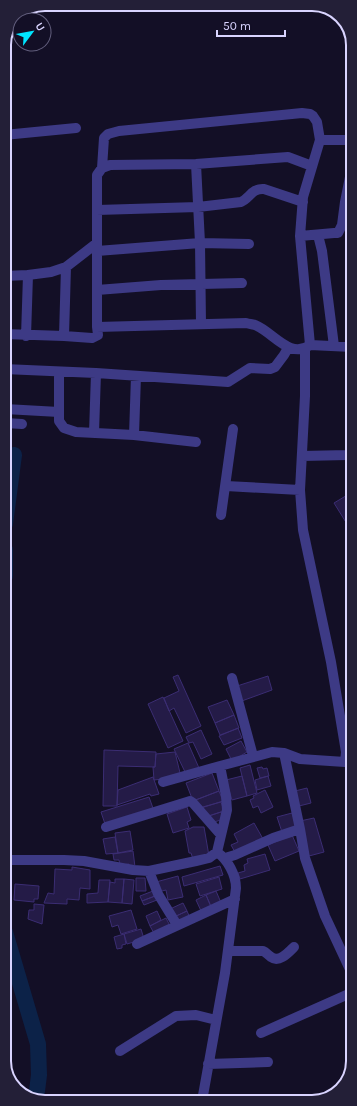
<svg xmlns="http://www.w3.org/2000/svg" width="357" height="1106" viewBox="0 0 357 1106" font-family="Karla,sans-serif">
  <style>
    .lines { fill: none; stroke-linecap: round; stroke-linejoin: round }
    .river { stroke: #0c2248; stroke-width: 16 }
    .building { fill: #241b47; stroke: #3b2d73 }
    .minor { stroke: #3d3a85; stroke-width: 10 }
    .rim { fill: none; stroke: #d9d4ff; stroke-width: 2 }
  </style>
  <rect width="100%" height="100%" fill="#130f26"/>
  <g class="lines">
    <path class="river" d="M5,524l9,-69
      M5,550v26
      M5,932l33,112 1,31 -3,24"/>
  </g>
  <path class="building" d="M349,494l3,6v32l-18,-29z
    M178,675l23,51 -15,7 -12,-25 -5,3 -5,-13 15,-7 -6,-14z
    M268,676l4,14 -33,12 -5,-15z
    M163,697l20,44 -15,7 -20,-44z
    M227,700l7,15 -19,8 -7,-16z
    M234,715l5,13 -19,7 -5,-12z
    M238,728l4,10 -18,7 -5,-9z
    M201,730l11,24 -11,5 -8,-17 -4,1 -3,-6z
    M241,741l6,11 -15,9 -6,-12z
    M188,743l11,25 -13,6 -12,-25z
    M104,750l52,2 -1,15 -37,-1 -1,40h-14z
    M175,752l6,25 -27,3 -1,-13h2l1,-13z
    M250,765l7,28 -10,3 -7,-28z
    M262,767l1,2 4,-1 2,8 -9,2 -3,-10z
    M212,773l7,18 -26,10 -7,-18z
    M242,776l5,20 -15,4 -6,-20z
    M268,776l3,10 -14,4 -2,-10z
    M153,777l6,17 -8,2 -1,-2 -33,11 1,-15z
    M307,788l4,15 -12,3 -4,-15z
    M265,790l8,17 -12,6 -3,-7 -5,2 -3,-8 4,-2 -1,-2z
    M219,791l4,10 -25,8 -5,-8z
    M149,797l5,14 -48,16 -5,-15z
    M221,802l3,9 -19,6 -6,-9z
    M187,807l4,13 -4,2 2,6 -16,5 -6,-19z
    M221,812l3,7 -13,4 -2,-7z
    M292,813l5,15 -15,4 -5,-15z
    M314,818l10,34 -15,4 -9,-35z
    M254,823l9,16 -27,15 -5,-9 7,-3 -4,-8z
    M193,827h11l5,29 -16,3 -2,-6h-2l-4,-22z
    M130,831l3,19 -15,3 -3,-20z
    M292,835l7,16 -24,10 -7,-16z
    M115,837l3,16 -12,1 -3,-15z
    M133,851l2,16 -6,1v-4l-9,1 -1,-5h-5l-1,-6z
    M265,854l5,16 -30,9 -2,-6 7,-2 -1,-6 4,-2 -1,-4z
    M220,866l3,9 -39,11 -2,-9z
    M72,867l18,3v19l-10,-1 -1,12 -12,-1v5l-23,-1 4,-10 6,1 1,-25 17,1z
    M178,876l5,21 -15,3 -2,-10 -8,2 -2,-10z
    M219,877l3,12 -22,7 -4,-12z
    M136,878h9l1,13h-10z
    M115,879h9l-2,24 -14,-1 2,-20 5,1z
    M124,879l10,1 -2,24 -10,-1z
    M99,880h11l-2,22 -21,1v-9l11,-1z
    M15,884l24,2 -1,13h-4v3l-20,-2z
    M153,891l2,5 -13,5 -2,-5z
    M216,891l6,14 -10,4 -6,-14z
    M206,895l6,14 -10,4 -6,-13z
    M155,896l2,4 -13,5 -2,-4z
    M183,903l4,8 -13,6 -4,-8z
    M34,904l10,1 -2,19 -14,-5 1,-9h5z
    M131,910l6,19 -16,5 -3,-9 -6,2 -3,-11z
    M157,911l4,9 -11,6 -4,-10z
    M187,911l3,7 -12,6 -4,-7z
    M166,918l5,10 -16,7 -5,-9z
    M141,929l3,10 -17,5 -3,-10z
    M124,934l2,10 -4,1v3l-5,1 -3,-12z"/>
  <g class="lines">
    <path class="minor" d="M4,135l72,-7
      M320,140h32
      M196,164l4,79 1,81
      M102,168l2,-30 4,-4 11,-3 183,-18 8,1 3,2 4,6 3,18 -17,57 -3,39 10,109
      M97,210l101,-3 43,-5c9,-4 11,-14 23,-13l39,13
      M318,235l4,16 12,95
      M300,236l34,-3h4l4,-8 3,-23 7,-35
      M97,251l103,-8 49,1
      M4,276l24,-1
      M97,290l64,-5 81,-2
      M97,327v-152l5,-7 8,-3 86,-1 92,-7 24,9
      M4,334l60,2 28,2 6,-3 -1,-8 149,-4c3,1 6,1 9,2 18,7 35,35 55,20l42,2
      M26,336l2,-61 23,-3 15,-5 31,-24
      M64,336l2,-69
      M305,349v47l-5,94 3,40 28,132 15,90 -1,10
      M4,369l92,4 132,9 22,-14 20,1 5,-2 9,-12 4,-7
      M59,373v48l5,7 12,4 58,3 62,7
      M5,409l54,3
      M5,423l17,1
      M94,433l2,-60
      M134,435l2,-59
      M302,456l46,-1 4,-4
      M226,486l74,4
      M221,515l12,-86
      M232,678l21,78
      M284,753l16,76 5,29 20,58 28,60
      M163,782l57,-16
      M106,827l84,-26 3,2 28,32
      M225,858l10,-3 38,-17 27,-9
      M5,860h59l20,1 49,9 16,1 47,-10 13,-3 8,-6 10,-42 -1,-14 -6,-30 52,-14 12,1 16,6 45,3 8,-2
      M149,871l9,23 19,31
      M137,944l98,-45
      M228,951h35c3,1 5,4 8,6 8,6 17,-4 23,-10
      M261,1033l92,-41
      M120,1051l56,-35 20,-1 20,5
      M208,1064l60,-2
      M202,1101l23,-128 11,-85c0,-13 -8,-28 -19,-36"/>
  </g>
  <path d="M0 0H357V1106H0ZM45 11H312A34 34 0 0 1 346 45V1061A34 34 0 0 1 312 1095H45A34 34 0 0 1 11 1061V45A34 34 0 0 1 45 11Z" fill="#231f37" fill-rule="evenodd"/>
  <path class="rim" d="M45 11H312A34 34 0 0 1 346 45V1061A34 34 0 0 1 312 1095H45A34 34 0 0 1 11 1061V45A34 34 0 0 1 45 11Z"/>
  <g transform="translate(32 32) rotate(58)"><circle r="19" fill="#130f26" stroke="#625e7d"/>
  <path d="M0-3L7 15L0 10L-7 15Z" fill="#00e5ff"/>
  <text y="-6" font-size="11" font-weight="bold" text-anchor="middle" fill="#d9d4ff">U</text>
  </g>
  <path d="M217 30v6h68v-6" fill="none" stroke="#d9d4ff" stroke-width="2"/>
  <text x="223" y="30" font-size="12" fill="#d9d4ff" stroke="#130f26" stroke-width="3" paint-order="stroke">50 m</text>
</svg>
